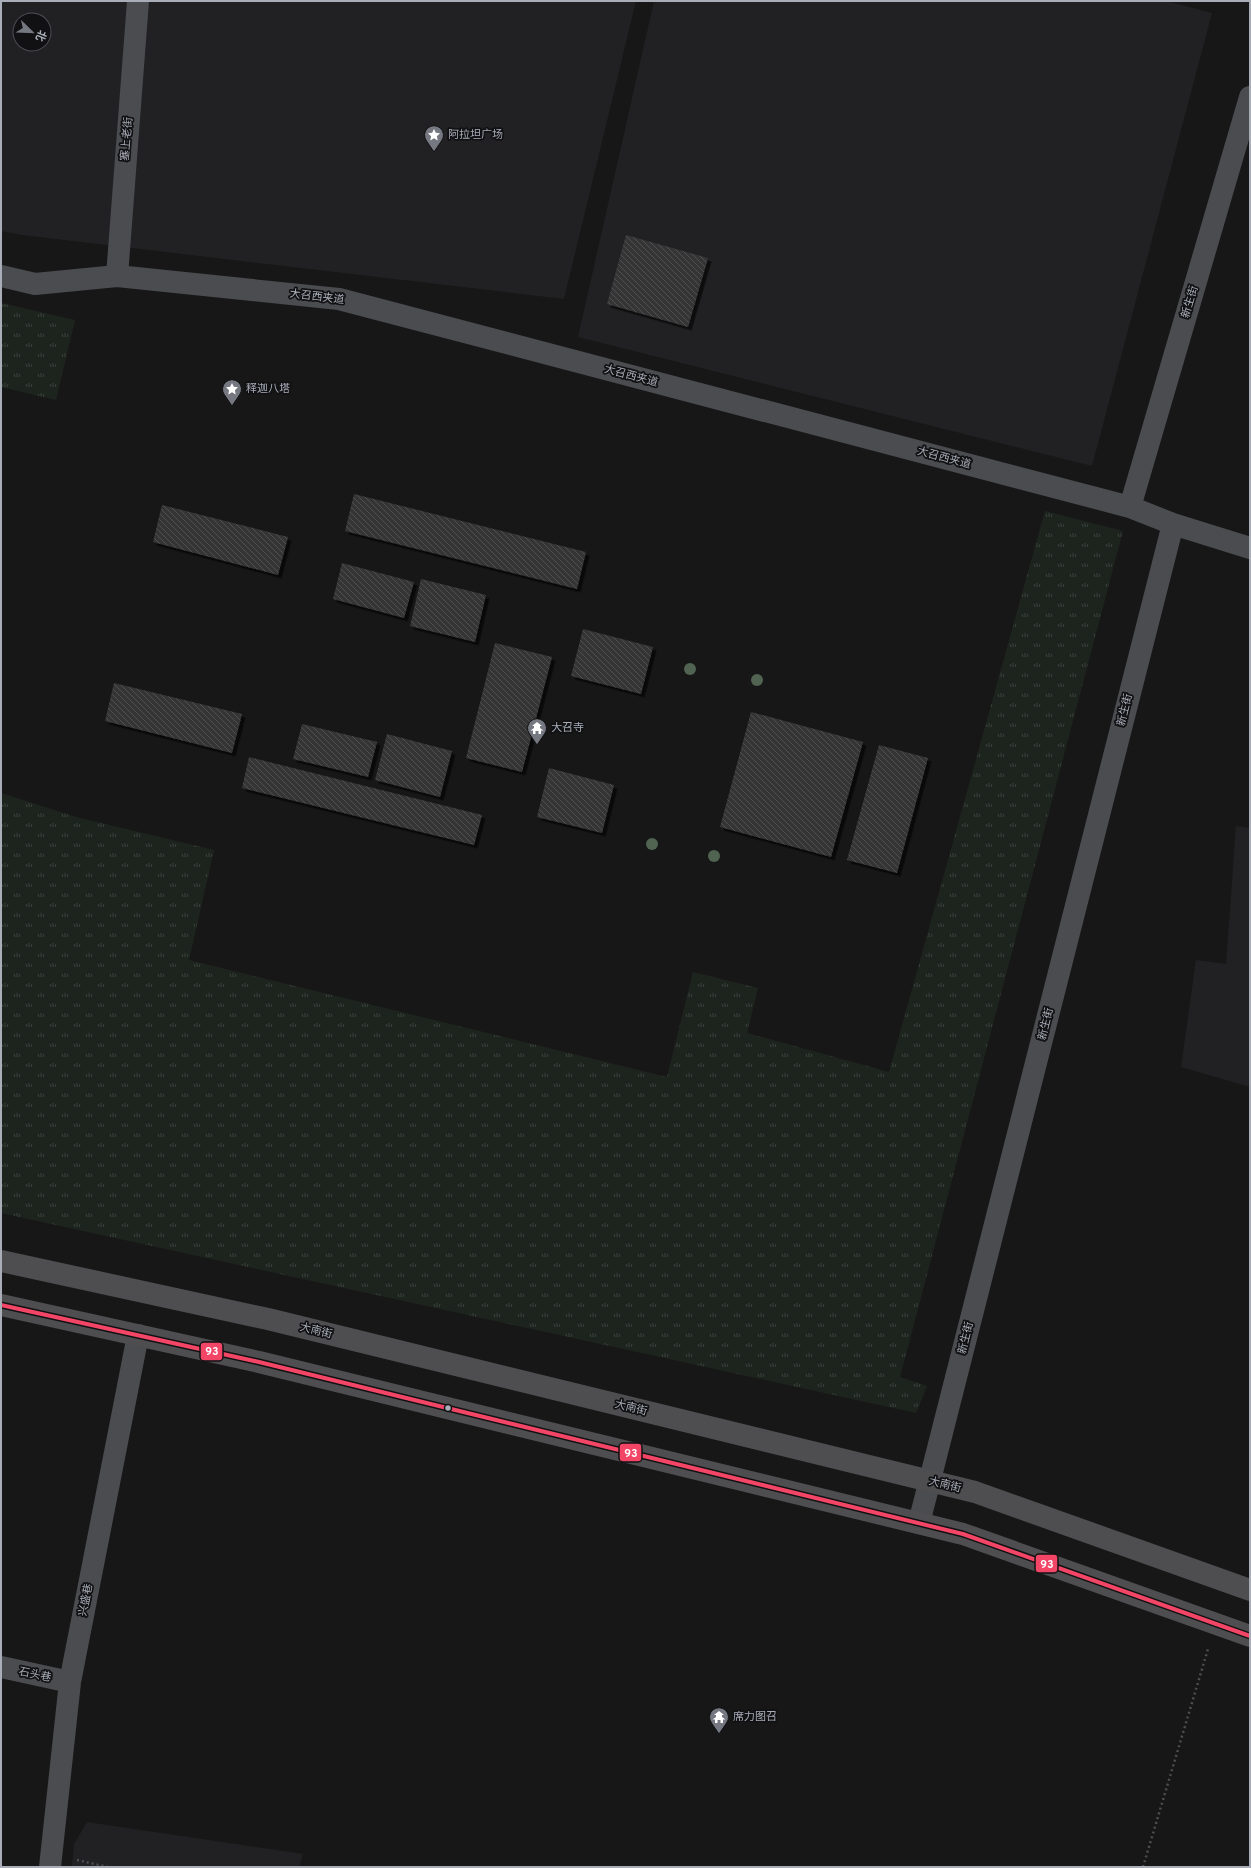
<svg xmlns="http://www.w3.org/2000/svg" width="1251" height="1868" viewBox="0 0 1251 1868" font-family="Overpass,'Noto Sans SC',sans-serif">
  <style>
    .built { fill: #212123; fill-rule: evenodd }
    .grass { fill: url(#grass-tufts) }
    .building { fill: url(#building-back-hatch); filter: url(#shadow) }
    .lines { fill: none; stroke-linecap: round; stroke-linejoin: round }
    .path { stroke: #4d4e52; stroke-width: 2.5; stroke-dasharray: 2 3; stroke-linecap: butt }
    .minor { stroke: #4b4c50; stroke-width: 22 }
    .highway { stroke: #4e4e51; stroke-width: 22 }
    .bus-1-casing { stroke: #111113; stroke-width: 7 }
    .bus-1 { stroke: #f34667; stroke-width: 4 }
    .tree { fill: #506451 }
    .bus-dot { fill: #a8adb8; stroke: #111113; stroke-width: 1.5 }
    .labels { text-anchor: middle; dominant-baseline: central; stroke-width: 3.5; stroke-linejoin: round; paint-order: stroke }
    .poi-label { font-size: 11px; fill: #a8adb8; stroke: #111113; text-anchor: start }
    .street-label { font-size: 11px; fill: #a8adb8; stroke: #111113 }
    .line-badge { stroke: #111113; stroke-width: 1.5 }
    .badge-label { font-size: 11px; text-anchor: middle; font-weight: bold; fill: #fff }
  </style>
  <defs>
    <pattern id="grass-tufts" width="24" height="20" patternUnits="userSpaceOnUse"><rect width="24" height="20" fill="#1d241e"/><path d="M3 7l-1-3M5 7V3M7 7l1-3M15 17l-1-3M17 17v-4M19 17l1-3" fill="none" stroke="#3b413d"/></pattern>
    <pattern id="building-back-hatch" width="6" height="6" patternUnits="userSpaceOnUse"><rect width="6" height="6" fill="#353536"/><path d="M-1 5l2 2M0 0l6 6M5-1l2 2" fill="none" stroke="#4f5051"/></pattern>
    <filter id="shadow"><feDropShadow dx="3.5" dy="3.5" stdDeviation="0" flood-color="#0009"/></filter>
  </defs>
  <rect width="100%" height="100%" fill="#171717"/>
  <path class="built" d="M1,1h635l-72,298 -542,-64 -21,-4zM20,20h24v24h-24z
    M654,1h513l45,12 -120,453 -514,-129z
    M1236,826l14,2v259l-69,-20 15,-107 30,4z
    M87,1822l216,32 -4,13h-227l2,-23z"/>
  <path class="grass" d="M1,303l74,17 -19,80 -55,-13z
    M1045,511l78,20 -223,846 27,9 -11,27 -915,-200v-420l75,24 138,33 -25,110 478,117 26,-105 65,16 -11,45 142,39z"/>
  <path class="building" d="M626,235l82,23 -20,69 -81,-23z
    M354,494l232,58 -9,37 -232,-58z
    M162,505l126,32 -10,38 -125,-33z
    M342,563l72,19 -10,36 -71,-19z
    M421,579l65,16 -11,47 -65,-16z
    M583,629l70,18 -12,47 -70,-18z
    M495,643l57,14 -30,115 -56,-14z
    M114,683l128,31 -10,39 -127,-32z
    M751,712l112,30 -32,115 -111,-30z
    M302,724l75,18 -9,35 -75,-18z
    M387,734l65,17 -12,46 -65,-17z
    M879,745l49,13 -31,115 -50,-13z
    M249,757l233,58 -8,30 -232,-57z
    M549,768l65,17 -12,48 -65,-16z"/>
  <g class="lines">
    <path class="path" d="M77,1860l31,7
      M1143,1867l65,-218"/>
    <path class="minor" d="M1,276l34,8 82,-8 222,23 791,208 43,17 77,24
      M117,276l21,-275
      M1130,507l120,-410
      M919,1523l254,-999
      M1,1667l69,15
      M50,1867l20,-185 68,-347"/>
    <path class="highway" d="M1,1261l267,58 707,173 275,98
      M1,1305l258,57 704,172 287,102"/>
    <defs>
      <path id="bus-1" d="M1,1305l258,57 704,172 287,102"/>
    </defs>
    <use href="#bus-1" class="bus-1-casing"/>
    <use href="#bus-1" class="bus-1"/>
  </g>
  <g class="tree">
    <circle cx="690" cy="669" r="6"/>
    <circle cx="757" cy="680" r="6"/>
    <circle cx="652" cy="844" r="6"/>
    <circle cx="714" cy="856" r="6"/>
  </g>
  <defs>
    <symbol id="sight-pin" viewBox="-11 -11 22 30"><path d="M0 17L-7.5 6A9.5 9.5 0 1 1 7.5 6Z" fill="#757880" stroke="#111113"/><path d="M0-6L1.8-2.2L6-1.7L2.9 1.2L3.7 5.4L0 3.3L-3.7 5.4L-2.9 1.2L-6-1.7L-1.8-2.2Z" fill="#fff"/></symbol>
    <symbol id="temple-pin" viewBox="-11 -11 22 30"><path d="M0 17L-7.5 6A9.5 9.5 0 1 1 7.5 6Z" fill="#757880" stroke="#111113"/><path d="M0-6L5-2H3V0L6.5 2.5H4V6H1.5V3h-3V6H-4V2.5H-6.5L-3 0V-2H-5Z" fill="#fff"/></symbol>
  </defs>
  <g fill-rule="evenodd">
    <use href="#sight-pin" x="423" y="124" width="22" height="30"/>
    <use href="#sight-pin" x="221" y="378" width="22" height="30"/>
    <use href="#temple-pin" x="526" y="717" width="22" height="30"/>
    <use href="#temple-pin" x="708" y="1706" width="22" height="30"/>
  </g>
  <circle class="bus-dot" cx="448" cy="1408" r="3.5"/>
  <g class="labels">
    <g class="poi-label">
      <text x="448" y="135">阿拉坦广场</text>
      <text x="246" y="389">释迦八塔</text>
      <text x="551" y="728">大召寺</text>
      <text x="733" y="1717">席力图召</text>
    </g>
    <g class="street-label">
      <text transform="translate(127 139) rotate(-85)">塞上老街</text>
      <text transform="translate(317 297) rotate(7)">大召西夹道</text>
      <text transform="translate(1190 302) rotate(-74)">新生街</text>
      <text transform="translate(631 376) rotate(15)">大召西夹道</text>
      <text transform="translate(944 458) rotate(15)">大召西夹道</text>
      <text transform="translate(1125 710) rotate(-76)">新生街</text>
      <text transform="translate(1046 1024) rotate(-76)">新生街</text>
      <text transform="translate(316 1331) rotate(14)">大南街</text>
      <text transform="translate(966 1338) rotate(-76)">新生街</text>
      <text transform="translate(631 1408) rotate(14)">大南街</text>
      <text transform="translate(945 1485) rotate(14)">大南街</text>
      <text transform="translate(86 1600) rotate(-79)">兴盛巷</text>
      <text transform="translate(35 1675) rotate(12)">石头巷</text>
    </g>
  </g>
  <g class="line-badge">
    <rect x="200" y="1342" width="23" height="19" rx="4" fill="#f34667"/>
    <rect x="619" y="1443" width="23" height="19" rx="4" fill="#f34667"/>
    <rect x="1035" y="1554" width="23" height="19" rx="4" fill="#f34667"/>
  </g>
  <g class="badge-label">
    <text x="212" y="1355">93</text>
    <text x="631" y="1457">93</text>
    <text x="1047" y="1568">93</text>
  </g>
  <rect width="1251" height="1868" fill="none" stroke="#a8adb8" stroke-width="4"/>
  <g transform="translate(32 32) rotate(113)"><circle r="19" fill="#111113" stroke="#4d4f55"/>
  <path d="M0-3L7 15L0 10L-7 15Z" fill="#757880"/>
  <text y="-6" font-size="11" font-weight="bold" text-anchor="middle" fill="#a8adb8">北</text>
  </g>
</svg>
